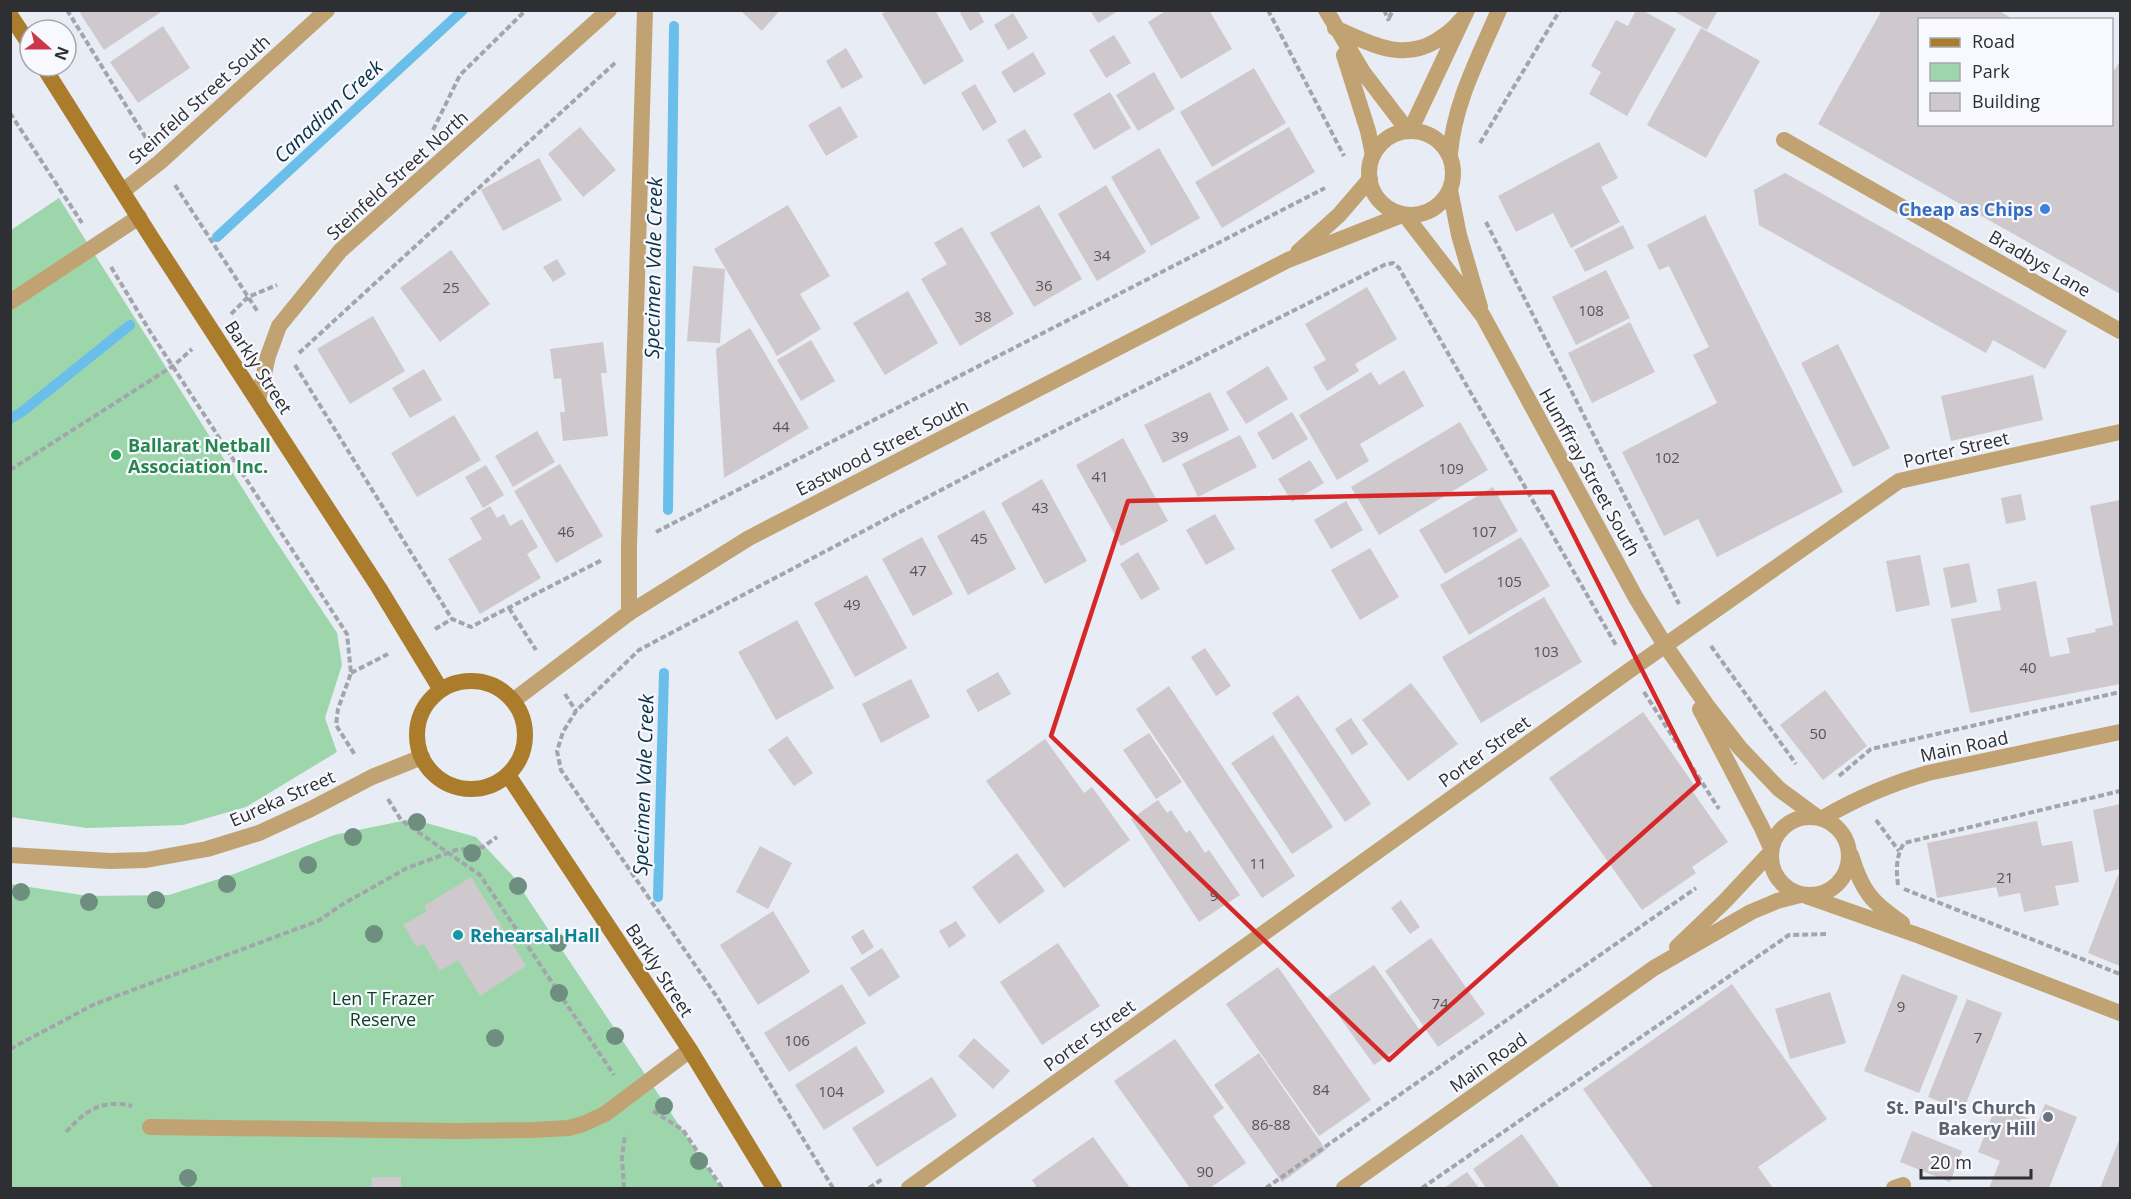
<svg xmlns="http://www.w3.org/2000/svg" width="2131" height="1199" viewBox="0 0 2131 1199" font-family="'Open Sans',sans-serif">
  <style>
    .green { fill: #9ed6ac }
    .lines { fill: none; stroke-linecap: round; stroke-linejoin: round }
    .stream { stroke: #6abeea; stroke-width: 10 }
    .building { fill: #cfc8cd }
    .path { stroke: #a2a5ab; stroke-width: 4; stroke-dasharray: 6 3; stroke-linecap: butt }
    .service { stroke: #c1a272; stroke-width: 16 }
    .minor { stroke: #c1a272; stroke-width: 16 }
    .tertiary { stroke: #c1a272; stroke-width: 16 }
    .secondary { stroke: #aa7c2b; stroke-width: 16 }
    .tree { fill: #6e8e7f }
    .marked { fill: none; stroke: #d62828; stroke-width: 4.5; stroke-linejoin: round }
    .shop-dot { fill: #3f7fe0; stroke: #f7f9fe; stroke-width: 2 }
    .leisure-dot { fill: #2e9e5b; stroke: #f7f9fe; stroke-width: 2 }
    .culture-dot { fill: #0f9aa8; stroke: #f7f9fe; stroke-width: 2 }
    .worship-dot { fill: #6b7280; stroke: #f7f9fe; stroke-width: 2 }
    .labels { text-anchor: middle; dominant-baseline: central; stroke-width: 4.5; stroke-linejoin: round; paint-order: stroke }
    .number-label { font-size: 15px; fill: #565559 }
    .street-label { font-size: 18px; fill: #2d2f32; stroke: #f7f9fe }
    .shop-label { font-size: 18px; font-weight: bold; fill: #366cbe; stroke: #f7f9fe; text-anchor: end }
    .leisure-label { font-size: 18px; font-weight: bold; fill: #27864d; stroke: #f7f9fe; text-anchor: start }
    .culture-label { font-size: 18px; font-weight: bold; fill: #0d838f; stroke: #f7f9fe; text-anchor: start }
    .park-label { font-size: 18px; fill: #0b4120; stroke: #f7f9fe }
    .worship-label { font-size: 18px; font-weight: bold; fill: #5b616d; stroke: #f7f9fe; text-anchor: end }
    .water-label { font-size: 20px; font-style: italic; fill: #0b3244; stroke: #f7f9fe }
  </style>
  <rect width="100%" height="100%" fill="#e8ecf4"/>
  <path class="green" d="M59,198l211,334 67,101 5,32 -17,53 12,34 -91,55 -63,18 -96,3 -76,-11v-587z
    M412,819l64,18 36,38 209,313h-710l-1,-304 78,12 81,-1 65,-21 100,-39z"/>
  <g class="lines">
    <path class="stream" d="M217,237l246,-227
      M10,419l13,-8 107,-86
      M668,510l6,-484
      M658,897l6,-224"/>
  </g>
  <path class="building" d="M84,10h80l-60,40 -24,-37z
    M740,10h40l-18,21z
    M887,10h48l29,51 -40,24 -42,-71z
    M964,10h14l6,12 -14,9 -10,-18z
    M1090,10h30l-22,13z
    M1167,10h42l23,39 -51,30 -33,-57z
    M1636,10h6l34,19 -49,87 -38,-22 12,-22 -10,-6 25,-46 12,6z
    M1672,10h46l-11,20z
    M1882,10h116l16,10h-94v104h192v-50l8,-13v233l-302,-170z
    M1013,13l15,25 -20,12 -14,-25z
    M163,26l27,42 -52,35 -28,-41z
    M1701,28l59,33 -54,97 -59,-33z
    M1114,35l17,28 -25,15 -17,-28z
    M846,48l17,29 -21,12 -16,-28z
    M1033,52l13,22 -32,19 -13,-21z
    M1254,68l32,55 -74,44 -32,-55z
    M1154,72l21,37 -37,22 -22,-36z
    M975,84l22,38 -14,9 -22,-38z
    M1110,92l21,36 -37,22 -21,-36z
    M840,106l18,31 -32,19 -18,-31z
    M580,127l36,43 -33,27 -35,-43z
    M1289,127l26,45 -93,56 -27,-46z
    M1025,129l17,28 -19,11 -16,-28z
    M1599,142l19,36 -17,9 19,35 -49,26 -18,-35 -37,19 -18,-36z
    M1159,148l41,70 -49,28 -40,-69z
    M539,158l23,42 -59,31 -22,-41z
    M1785,173l282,158 -22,38 -52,-29 -7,13 -227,-128 -5,-35z
    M1106,185l40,67 -49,29 -39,-67z
    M788,205l42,71 -30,18 21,35 -44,27 -63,-107z
    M1039,205l43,74 -48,28 -44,-74z
    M1705,215l138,277 -126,65 -19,-38 -34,17 -42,-84 95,-49 -24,-48 16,-8 -40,-81 -10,4 -12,-25z
    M1623,225l11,23 -49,24 -11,-22z
    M962,227l52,87 -54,32 -39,-67 26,-15 -13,-21z
    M451,250l39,54 -50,38 -40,-54z
    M557,259l9,15 -13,8 -10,-15z
    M693,266l32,3 -5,74 -33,-2z
    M1606,270l24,48 -54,27 -24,-48z
    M1367,287l30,52 -42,25 4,7 -32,20 -14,-24 13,-7 -21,-36z
    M908,291l30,52 -53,32 -32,-52z
    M373,316l32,55 -55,33 -33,-55z
    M1630,322l25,50 -63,31 -24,-50z
    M750,328l59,100 -85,50 -8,-129z
    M811,340l24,41 -34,20 -24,-41z
    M603,342l4,31h-6l7,63 -45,5 -3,-29h5l-4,-34 -7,1 -4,-30z
    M1838,344l52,104 -37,19 -52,-104z
    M1268,366l20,33 -42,25 -20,-32z
    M424,369l18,31 -32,18 -18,-30z
    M1404,370l20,36 -64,38 9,17 -32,19 -38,-65 72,-43 8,13z
    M2033,375l10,45 -92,21 -10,-45z
    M1210,392l19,38 -66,33 -19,-38z
    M1292,412l16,27 -35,21 -16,-27z
    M454,415l27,45 -64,37 -26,-44z
    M1460,422l28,48 -109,65 -28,-48z
    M537,431l18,31 -42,25 -18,-31z
    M1240,435l17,32 -59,30 -16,-33z
    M1123,438l45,83 -47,25 -45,-81z
    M1310,460l14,23 -32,19 -14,-23z
    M560,464l43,72 -47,27 -42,-72z
    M486,465l18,30 -21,13 -18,-31z
    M1042,479l45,82 -42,23 -44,-81z
    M1493,487l25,44 -73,43 -26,-44z
    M2021,494l5,26 -20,4 -5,-26z
    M2120,500v184l-150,29 -19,-94 50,-9 -4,-21 39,-8 14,76 20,-4 -3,-15 29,-6 -1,-3 18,-4 -23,-119z
    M1346,501l17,29 -32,19 -17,-29z
    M490,506l7,12 7,-4 6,12 12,-7 16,28 -11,7 14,24 -61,36 -32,-55 34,-20 -12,-21z
    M984,510l32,59 -48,26 -31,-59z
    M1215,514l20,35 -29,16 -20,-35z
    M922,537l31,57 -40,22 -31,-57z
    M1521,537l29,49 -81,49 -29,-50z
    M1370,548l29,49 -39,23 -29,-50z
    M1138,552l22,37 -19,11 -21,-36z
    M1920,555l10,50 -34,7 -10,-51z
    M1969,563l8,39 -26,6 -8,-40z
    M867,575l40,73 -52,29 -41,-74z
    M1544,597l38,65 -101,61 -39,-66z
    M797,620l37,68 -58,32 -38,-68z
    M1205,648l26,38 -15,10 -25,-39z
    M998,672l13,22 -33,18 -12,-22z
    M911,679l19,38 -49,26 -19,-39z
    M1411,683l47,61 -50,37 -46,-61z
    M1169,686l126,190 -33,22 -126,-189z
    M1825,690l42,56 -44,34 -43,-55z
    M1298,695l73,109 -26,18 -73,-109z
    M1643,712l54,77 -4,3 35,50 -36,25 4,6 -54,37 -93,-132z
    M1351,718l17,26 -16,11 -17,-26z
    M1149,733l33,49 -26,17 -33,-49z
    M1273,735l60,92 -41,27 -61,-91z
    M787,736l26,37 -19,13 -26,-36z
    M1045,739l39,54 8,-6 38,53 -66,48 -78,-107z
    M1158,800l9,13 4,-3 15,23 4,-3 15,23 4,-3 31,45 -41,27 -68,-103z
    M2120,804v65l-15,3 -12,-62z
    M2037,821l5,25 30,-5 7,41 -24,4 4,19 -35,7 -4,-19 -21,4 -3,-10 -59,11 -10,-55z
    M760,846l32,17 -24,46 -32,-17z
    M1017,853l28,38 -46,33 -27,-37z
    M2118,875l2,1v90l-32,-13z
    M471,877l55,89 -46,30 -22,-36 -18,11 -16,-27 -7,3 -14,-22 24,-14 -3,-5z
    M1401,900l19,27 -10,7 -19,-26z
    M773,911l37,61 -52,33 -38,-60z
    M956,921l10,15 -17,12 -10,-17z
    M863,929l11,18 -12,8 -11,-18z
    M1431,938l54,76 -47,33 -53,-76z
    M1058,943l42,63 -58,39 -42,-63z
    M882,948l18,29 -31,20 -19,-29z
    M1374,965l47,67 -47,33 -48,-67z
    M1278,967l93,133 -52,36 -93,-132z
    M1902,974l56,22 -39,97 -55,-22z
    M842,984l24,39 -77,49 -25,-39z
    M1732,984l95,135 -69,48 15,21h-120l-70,-99z
    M1830,992l16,51 -56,16 -15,-50z
    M1967,999l35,14 -39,98 -35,-14z
    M974,1038l36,33 -17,18 -35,-33z
    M1175,1039l49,69 -11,8 33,47 -36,25h-20l-76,-107z
    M856,1046l29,46 -61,38 -29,-45z
    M1259,1053l67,97 -44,32 -68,-97z
    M932,1077l25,39 -80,51 -25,-39z
    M2045,1104l32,13 -28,71h-60l11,-27 -22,-9 18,-46 42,16z
    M1912,1131l50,20 -12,31 -50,-20z
    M1522,1134l38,54h-74l-13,-19z
    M1093,1137l37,51h-97l3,-2 -4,-6z
    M2120,1138v50h-20z
    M1467,1172l12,16h-35z
    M372,1177h29v11h-30z"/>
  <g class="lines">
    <path class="path" d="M67,10l79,128
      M1268,10l76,146
      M1384,10l5,11
      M1389,18l4,-8
      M10,113l72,110
      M433,130l27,-55 66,-65
      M1480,143l80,-133
      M175,185l83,127
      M1486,222l193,382
      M111,267l40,66 196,301 4,39 -13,36 -2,16 19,30
      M231,314l17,-17 29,-12
      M299,353l317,-291
      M295,365l157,254 19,8 131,-67
      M10,470l163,-104 19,-17
      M656,532l669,-344
      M509,608l27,42
      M435,629l17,-10
      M1711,646l85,118
      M351,673l37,-19
      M1644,692l75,117
      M565,694l11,17
      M1839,776l32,-27 249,-57
      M388,799l13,21 79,55 134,200
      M1876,820l23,31
      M1898,885c-2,-15 -2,-29 6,-42l216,-52
      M1904,889l216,85
      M10,1049l85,-45 223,-83 25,-17 64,-36 49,-18 27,-3 14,-10
      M653,1111l30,19 39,58
      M66,1132c20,-22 36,-33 66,-26
      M624,1188l-2,-31 3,-23
      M833,1188l-116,-191 -156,-227 -4,-19 6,-19 13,-21 63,-61 372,-197 373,-188 9,-2 6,5 218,379
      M869,1188l15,-10
      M1266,1188l430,-300
      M1422,1188l367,-253 37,-1"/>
    <path class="service" d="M1784,140l336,191
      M10,302l129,-85
      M629,613v-67l16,-536
      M150,1127l308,4 75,-1 36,-2 14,-4 22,-10 85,-64
      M909,1188l721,-518 269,-189 221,-49
      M1894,1188l9,-3"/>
    <path class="minor" d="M1326,10l37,62 45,59
      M1335,28c34,15 66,34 101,13 10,-6 18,-12 25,-21
      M1344,55l24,76 5,24
      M123,191l37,-29 167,-152
      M1298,252l41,-37 31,-36
      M258,401l10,-45 11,-30 61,-75 269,-241
      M514,700l115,-87 120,-75 539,-278 114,-45
      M1823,818c34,-20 67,-34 105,-45l192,-41
      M10,855l100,6 36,-1 61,-11 52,-16 52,-24 61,-32 50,-20"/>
    <path class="tertiary" d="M1369 173a42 42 0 1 1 84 0a42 42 0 1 1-84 0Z
      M1410,131l57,-121
      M1450,154c4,-51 29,-97 49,-144
      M1450,190l9,45 21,72
      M1405,215l78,101 153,282 29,47 43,62 32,41 39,41 38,28
      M1700,709l61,117 10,22
      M1771 856a39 39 0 1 1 78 0a39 39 0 1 1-78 0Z
      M1851,855c11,36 20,47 51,68
      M1806,896l114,40 200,77
      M1677,947l48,-46 45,-48
      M1344,1188l310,-220 97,-56 26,-11 23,-6"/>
    <path class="secondary" d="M10,15l20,30
      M43,66l108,171 228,351 62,102
      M417 735a54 54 0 1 1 108 0a54 54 0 1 1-108 0Z
      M508,775l182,275 84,138"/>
  </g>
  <g class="tree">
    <circle cx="417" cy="822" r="9"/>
    <circle cx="353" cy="837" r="9"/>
    <circle cx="472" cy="853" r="9"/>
    <circle cx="308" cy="865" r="9"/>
    <circle cx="227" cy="884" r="9"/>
    <circle cx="518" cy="886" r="9"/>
    <circle cx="21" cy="892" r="9"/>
    <circle cx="156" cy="900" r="9"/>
    <circle cx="89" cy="902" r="9"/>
    <circle cx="374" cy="934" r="9"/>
    <circle cx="558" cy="943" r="9"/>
    <circle cx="559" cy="993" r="9"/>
    <circle cx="615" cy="1036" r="9"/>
    <circle cx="495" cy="1038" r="9"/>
    <circle cx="664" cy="1106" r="9"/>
    <circle cx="699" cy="1161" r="9"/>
    <circle cx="188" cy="1178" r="9"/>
  </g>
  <path class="marked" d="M1552,492l147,291 -310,277 -338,-324 77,-235z"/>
  <circle class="shop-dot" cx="2045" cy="209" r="6"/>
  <circle class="leisure-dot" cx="116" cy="455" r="6"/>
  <circle class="culture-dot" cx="458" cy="935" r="6"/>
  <circle class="worship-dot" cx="2048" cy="1117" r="6"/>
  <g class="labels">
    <g class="number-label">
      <text x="1102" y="255">34</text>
      <text x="1044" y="285">36</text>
      <text x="451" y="287">25</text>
      <text x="1591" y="310">108</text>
      <text x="983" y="316">38</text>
      <text x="781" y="426">44</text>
      <text x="1180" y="436">39</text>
      <text x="1667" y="457">102</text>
      <text x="1451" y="468">109</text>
      <text x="1100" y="476">41</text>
      <text x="1040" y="507">43</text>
      <text x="566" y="531">46</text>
      <text x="1484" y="531">107</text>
      <text x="979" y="538">45</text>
      <text x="918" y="570">47</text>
      <text x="1509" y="581">105</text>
      <text x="852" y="604">49</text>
      <text x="1546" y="651">103</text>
      <text x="2028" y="667">40</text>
      <text x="1818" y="733">50</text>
      <text x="1258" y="863">11</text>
      <text x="2005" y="877">21</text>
      <text x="1214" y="895">9</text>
      <text x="1440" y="1003">74</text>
      <text x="1901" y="1006">9</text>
      <text x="1978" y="1037">7</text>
      <text x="797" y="1040">106</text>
      <text x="1321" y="1089">84</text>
      <text x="831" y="1091">104</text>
      <text x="1271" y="1124">86-88</text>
      <text x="1205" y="1171">90</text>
    </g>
    <g class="street-label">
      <text transform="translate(199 99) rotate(-42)">Steinfeld Street South</text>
      <text transform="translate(397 175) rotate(-42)">Steinfeld Street North</text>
      <text transform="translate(2040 263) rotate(30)">Bradbys Lane</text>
      <text transform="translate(259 367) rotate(57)">Barkly Street</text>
      <text transform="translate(882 447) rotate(-27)">Eastwood Street South</text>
      <text transform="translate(1956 449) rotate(-13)">Porter Street</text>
      <text transform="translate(1590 472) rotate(61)">Humffray Street South</text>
      <text transform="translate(1964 746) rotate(-12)">Main Road</text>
      <text transform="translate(1484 751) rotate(-36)">Porter Street</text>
      <text transform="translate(282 798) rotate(-24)">Eureka Street</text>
      <text transform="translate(660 970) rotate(57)">Barkly Street</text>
      <text transform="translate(1089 1035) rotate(-36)">Porter Street</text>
      <text transform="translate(1488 1062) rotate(-35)">Main Road</text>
    </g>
    <g class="shop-label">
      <text x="2033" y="209">Cheap as Chips</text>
    </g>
    <g class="leisure-label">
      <text x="128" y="445">Ballarat Netball<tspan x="128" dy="21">Association Inc.</tspan></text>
    </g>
    <g class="culture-label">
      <text x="470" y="935">Rehearsal Hall</text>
    </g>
    <g class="park-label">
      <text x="383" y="998">Len T Frazer<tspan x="383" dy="21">Reserve</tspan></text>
    </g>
    <g class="worship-label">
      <text x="2036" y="1107">St. Paul's Church<tspan x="2036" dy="21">Bakery Hill</tspan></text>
    </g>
    <g class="water-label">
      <text transform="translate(328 111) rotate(-43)">Canadian Creek</text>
      <text transform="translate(653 268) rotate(-89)">Specimen Vale Creek</text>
      <text transform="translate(643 785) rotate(-88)">Specimen Vale Creek</text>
    </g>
  </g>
  <rect width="2131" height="1199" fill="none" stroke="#2d2f32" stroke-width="24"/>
  <rect x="1918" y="18" width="195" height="108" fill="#f7f9fe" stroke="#a6a8ac" stroke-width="1.5"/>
  <rect x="1930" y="38" width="30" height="9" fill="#aa7c2b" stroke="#a6a8ac" stroke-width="1.5"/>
  <text x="1972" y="48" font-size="18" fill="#2d2f32">Road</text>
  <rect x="1930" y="63" width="30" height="18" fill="#9ed6ac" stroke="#a6a8ac" stroke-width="1.5"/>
  <text x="1972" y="78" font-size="18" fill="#2d2f32">Park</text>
  <rect x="1930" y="93" width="30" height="18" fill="#cfc8cd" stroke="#a6a8ac" stroke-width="1.5"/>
  <text x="1972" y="108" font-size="18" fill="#2d2f32">Building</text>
  <g transform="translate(48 48) rotate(111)"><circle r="28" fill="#f7f9fe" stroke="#a6a8ac" stroke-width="1.5"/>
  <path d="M0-4.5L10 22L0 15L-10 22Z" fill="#c93947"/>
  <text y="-9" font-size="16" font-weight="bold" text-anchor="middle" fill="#2d2f32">N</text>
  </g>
  <path d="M1921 1169v9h110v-9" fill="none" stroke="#2d2f32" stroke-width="3"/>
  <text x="1930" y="1169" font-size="18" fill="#2d2f32" stroke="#f7f9fe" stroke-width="4.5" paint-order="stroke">20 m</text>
</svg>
